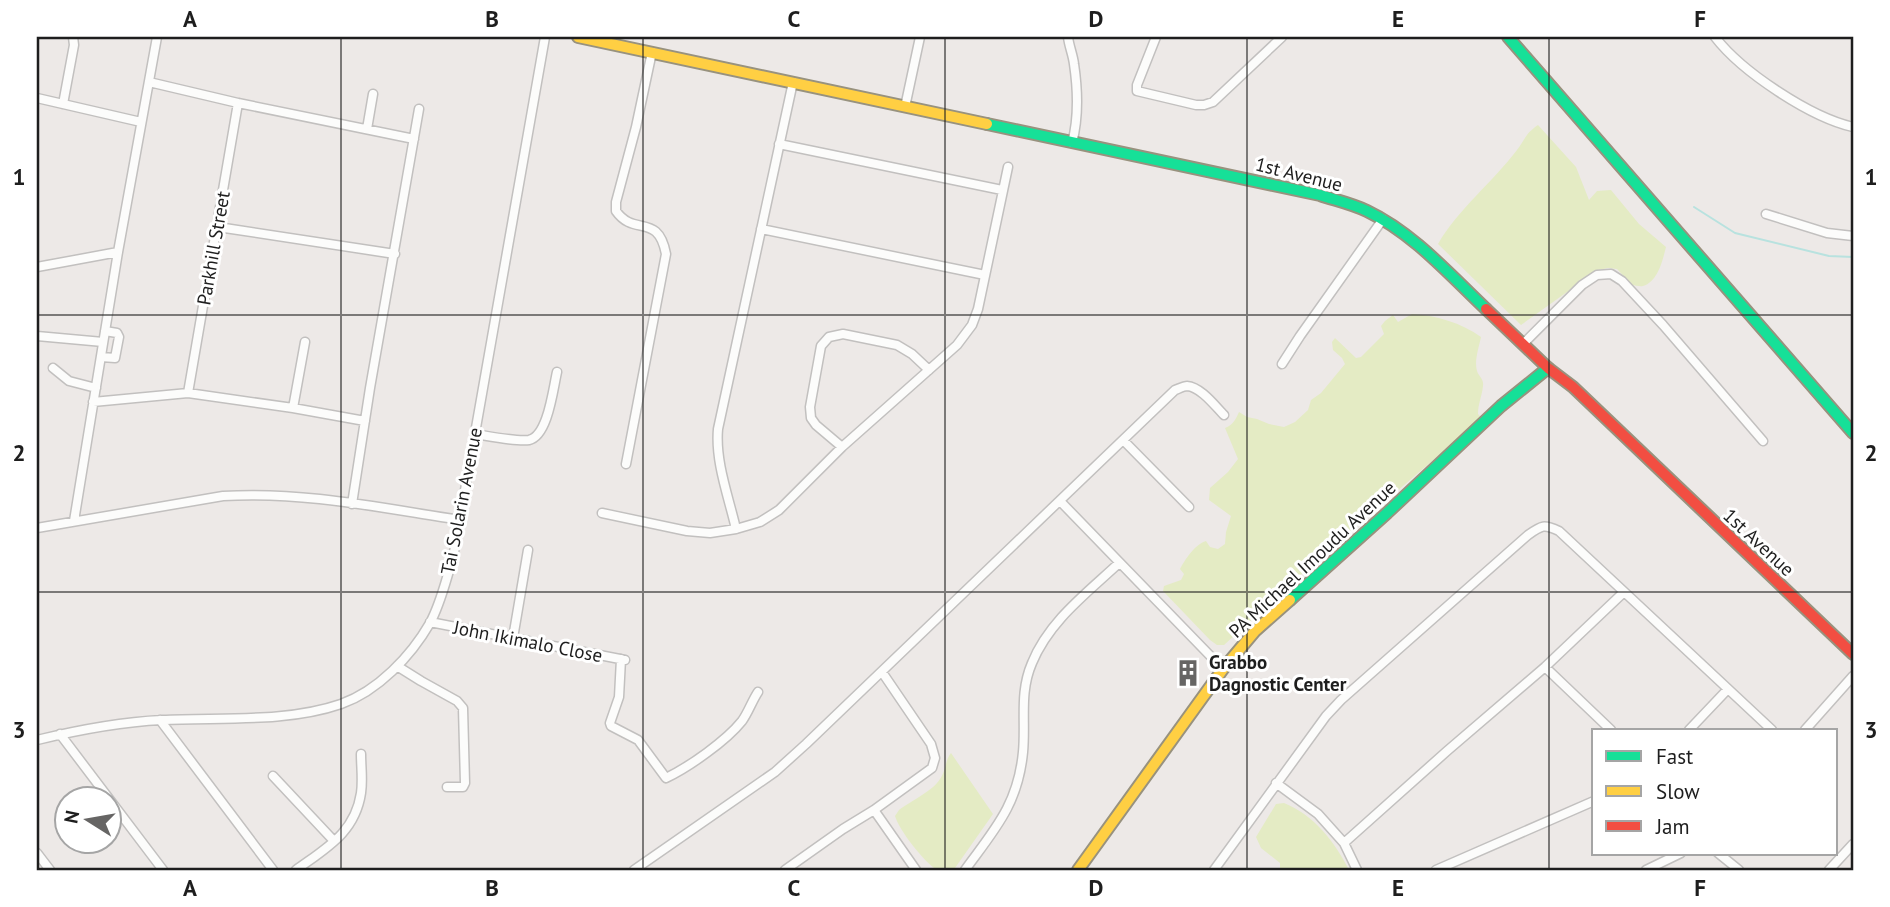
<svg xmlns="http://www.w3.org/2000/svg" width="1890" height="907" viewBox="0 0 1890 907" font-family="'PT Sans',sans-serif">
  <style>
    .grass { fill: #e4ebc4 }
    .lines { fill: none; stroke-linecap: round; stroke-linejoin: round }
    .stream { stroke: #b8e2df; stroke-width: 2 }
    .street-casing { stroke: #c2c0bf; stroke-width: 11 }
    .fast-casing { stroke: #98927e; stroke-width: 14 }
    .slow-casing { stroke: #98927e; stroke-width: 14 }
    .jam-casing { stroke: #98927e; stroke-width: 14 }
    .street { stroke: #fcfcfb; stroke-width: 8 }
    .fast { stroke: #16e098; stroke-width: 10 }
    .slow { stroke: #ffcf43; stroke-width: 10 }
    .jam { stroke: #f24e42; stroke-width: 10 }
    .grid { fill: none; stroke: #1e1e1e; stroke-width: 2; stroke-opacity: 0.55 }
    .labels { text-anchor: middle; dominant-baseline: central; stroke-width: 6; stroke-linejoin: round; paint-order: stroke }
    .street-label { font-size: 19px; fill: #1e1e1e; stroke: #fff }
    .poi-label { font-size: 19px; font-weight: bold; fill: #1e1e1e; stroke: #fff; text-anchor: start }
    .neatline { fill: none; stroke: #1e1e1e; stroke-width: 2.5 }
    .grid-label { font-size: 23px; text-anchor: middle; font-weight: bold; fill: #1e1e1e }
  </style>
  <rect width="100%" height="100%" fill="#ede9e7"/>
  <path class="grass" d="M1538,125l38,42 13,33 8,-9 14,-1 28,34 27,23c-3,12 -8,35 -23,39 -3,1 -8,-1 -11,-1l-15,-16 -9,-1 -10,2 -77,55 -83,-81c21,-36 54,-61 79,-94 8,-11 9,-17 21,-25z
    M1412,314c23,1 50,9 69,23 -2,10 -7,24 -4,34 2,6 7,8 6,15 -1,10 -5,18 -5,28l4,4 -165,142 -93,85h-7l-7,-5 -47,-49 1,-5 17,-6 3,-6 -4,-5c5,-9 15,-25 26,-28l4,6 8,2 7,-5 1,-12 5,-16 -22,-16 1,-12 18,-16 10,-13 -13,-31c8,-3 11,-9 14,-16l8,5 10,2 12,5 15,3 11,-5 13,-12 3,-10 10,-7 24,-29 -3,-6 -9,-8 -1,-8 3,-4 21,20 5,-1 23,-23 -3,-8 4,-5 8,-6 5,7z
    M951,753l42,61 -38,54 -3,2h-15c-13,-8 -38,-40 -42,-54l4,-6c12,-9 35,-20 41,-31 6,-8 5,-19 11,-26z
    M1284,803c30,12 51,39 65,67h-69v-7l-19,-15 -5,-11 20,-33z"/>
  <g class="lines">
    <path class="stream" d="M1694,207l41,26 94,23 24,1"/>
    <defs>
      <path id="street" d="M1068,37c1,9 5,18 6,27 4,27 5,53 -2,79
        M1156,37l-19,48v6l59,14h8l9,-3 69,-65
        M1715,37c27,35 95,80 138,90
        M149,82l89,21 176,36
        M37,98l104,24
        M63,104l11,-59 -1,-8
        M905,107l15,-70
        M367,129l6,-35
        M779,144l223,46
        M1766,214l61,19 26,3
        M218,227l177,27
        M761,229l224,46
        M37,267l81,-15
        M37,336l66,6
        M1523,344l59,-59 15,-10 14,-1 11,7 41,44 100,116
        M101,357l14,1 4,-21 -2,-4 -12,-2
        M1282,364l18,-28 83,-117
        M53,368l16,13 27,7
        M188,393l50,-290
        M93,402l95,-9 105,15 72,13
        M293,408l12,-66
        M475,434c13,2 42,8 54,6 19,-4 24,-51 28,-68
        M1123,440l66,67
        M842,447l-26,-22 -5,-7 -1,-11 11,-61 8,-9 14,-3 54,11 15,9 17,16
        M626,464l40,-210c-8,-42 -32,-17 -50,-43v-9l20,-75 16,-75
        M1060,501l163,168
        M352,504l18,-116 49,-279
        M602,513l85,18 23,2 26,-4 24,-7 19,-12 63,-63 115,-102 15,-20 6,-16 30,-142
        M74,521l44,-269 39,-215
        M37,528l186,-32c80,-5 158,12 237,24
        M736,529c-7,-31 -21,-67 -18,-100l75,-347
        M430,622l195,38
        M513,638l15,-88
        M621,659l-2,38 -9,26 1,3 27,14 28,38c23,-11 60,-37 76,-57 6,-8 10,-20 16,-29
        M397,666l24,15 36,20 6,7 2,75 -2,4h-16
        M1545,667l66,63
        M160,720l113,150
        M1689,730l38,-40
        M1805,730l48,-54
        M60,734l103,136
        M37,740c41,-10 83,-18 125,-20 58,-3 124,3 179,-16 37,-13 70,-48 89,-81 11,-20 16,-44 23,-65l92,-521
        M273,776l61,65
        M1276,783l42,31 26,29 13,27
        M874,810l42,60
        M1344,843l103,-92 98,-84 79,-75
        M37,853l13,17
        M1718,853l21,17
        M296,870c30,-22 59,-37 65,-77 2,-13 0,-26 0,-39
        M634,870l141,-98 31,-28 369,-354c3,-1 9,-4 12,-4 14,1 28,20 37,29
        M785,870l58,-41 31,-19 58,-42 3,-10 -4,-14 -49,-72
        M965,870c29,-40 53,-65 58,-118 3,-31 -4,-59 9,-89 17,-42 55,-70 87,-100
        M1214,870l112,-154 15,-16 187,-165c14,-10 16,-11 31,-4l213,199
        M1436,870l158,-69
        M1646,870l35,-17
        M1829,870l24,-26"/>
      <path id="fast" d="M1508,37l345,396
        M987,124l333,71c15,5 33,9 47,16 46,22 82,63 119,98
        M1290,600l97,-87 114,-107 47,-38"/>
      <path id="slow" d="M578,37l409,87
        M1078,870l145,-201 32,-38 35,-31"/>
      <path id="jam" d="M1486,309l62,59 25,19 280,267"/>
    </defs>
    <use href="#street" class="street-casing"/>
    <use href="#fast" class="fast-casing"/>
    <use href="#slow" class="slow-casing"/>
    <use href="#jam" class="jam-casing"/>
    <use href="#street" class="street"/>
    <use href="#fast" class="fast"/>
    <use href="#slow" class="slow"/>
    <use href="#jam" class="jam"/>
  </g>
  <path class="grid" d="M341,37v833M643,37v833M945,37v833M1247,37v833M1549,37v833M37,315h1816M37,592h1816"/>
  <defs>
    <symbol id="building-bare" viewBox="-9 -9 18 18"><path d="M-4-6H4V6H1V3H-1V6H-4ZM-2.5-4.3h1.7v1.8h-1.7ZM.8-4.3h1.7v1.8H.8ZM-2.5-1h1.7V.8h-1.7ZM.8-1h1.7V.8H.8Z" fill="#666564" stroke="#fff" stroke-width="2.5" paint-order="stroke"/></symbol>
  </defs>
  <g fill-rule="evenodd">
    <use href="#building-bare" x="1169" y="654" width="38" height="38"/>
  </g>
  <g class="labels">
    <g class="street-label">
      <text transform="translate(1299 174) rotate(14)">1st Avenue</text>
      <text transform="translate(213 248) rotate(-80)">Parkhill Street</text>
      <text transform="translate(461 501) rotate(-79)">Tai Solarin Avenue</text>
      <text transform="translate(1759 542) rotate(43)">1st Avenue</text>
      <text transform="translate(1312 559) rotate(-43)">PA Michael Imoudu Avenue</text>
      <text transform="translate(528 641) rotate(11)">John Ikimalo Close</text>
    </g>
    <g class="poi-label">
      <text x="1209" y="662">Grabbo<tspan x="1209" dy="22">Dagnostic Center</tspan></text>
    </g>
  </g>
  <rect width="1890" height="907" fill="none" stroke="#ffffff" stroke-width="77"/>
  <rect x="1592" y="729" width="245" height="126" fill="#ffffff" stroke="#a5a5a5" stroke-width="2"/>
  <rect x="1606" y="751" width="35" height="10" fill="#16e098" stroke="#a5a5a5" stroke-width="2"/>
  <text x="1656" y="764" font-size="21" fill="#1e1e1e">Fast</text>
  <rect x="1606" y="786" width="35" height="10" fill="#ffcf43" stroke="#a5a5a5" stroke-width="2"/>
  <text x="1656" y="799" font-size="21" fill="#1e1e1e">Slow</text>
  <rect x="1606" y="821" width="35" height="10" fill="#f24e42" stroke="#a5a5a5" stroke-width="2"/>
  <text x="1656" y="834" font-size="21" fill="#1e1e1e">Jam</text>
  <g transform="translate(88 820) rotate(281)"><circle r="33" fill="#ffffff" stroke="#a5a5a5" stroke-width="2"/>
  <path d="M0-5L12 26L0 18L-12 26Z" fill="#666564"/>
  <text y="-10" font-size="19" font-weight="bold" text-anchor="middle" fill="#1e1e1e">N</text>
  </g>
  <rect x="38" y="38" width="1814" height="831" class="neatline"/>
  <g class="grid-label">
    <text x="190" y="27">A</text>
    <text x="492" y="27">B</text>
    <text x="794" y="27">C</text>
    <text x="1096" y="27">D</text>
    <text x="1398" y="27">E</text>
    <text x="1700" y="27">F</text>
    <text x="19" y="185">1</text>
    <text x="1871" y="185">1</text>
    <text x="19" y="461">2</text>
    <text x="1871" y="461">2</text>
    <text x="19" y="738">3</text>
    <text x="1871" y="738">3</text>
    <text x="190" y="896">A</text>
    <text x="492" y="896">B</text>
    <text x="794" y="896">C</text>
    <text x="1096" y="896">D</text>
    <text x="1398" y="896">E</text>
    <text x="1700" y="896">F</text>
  </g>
</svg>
